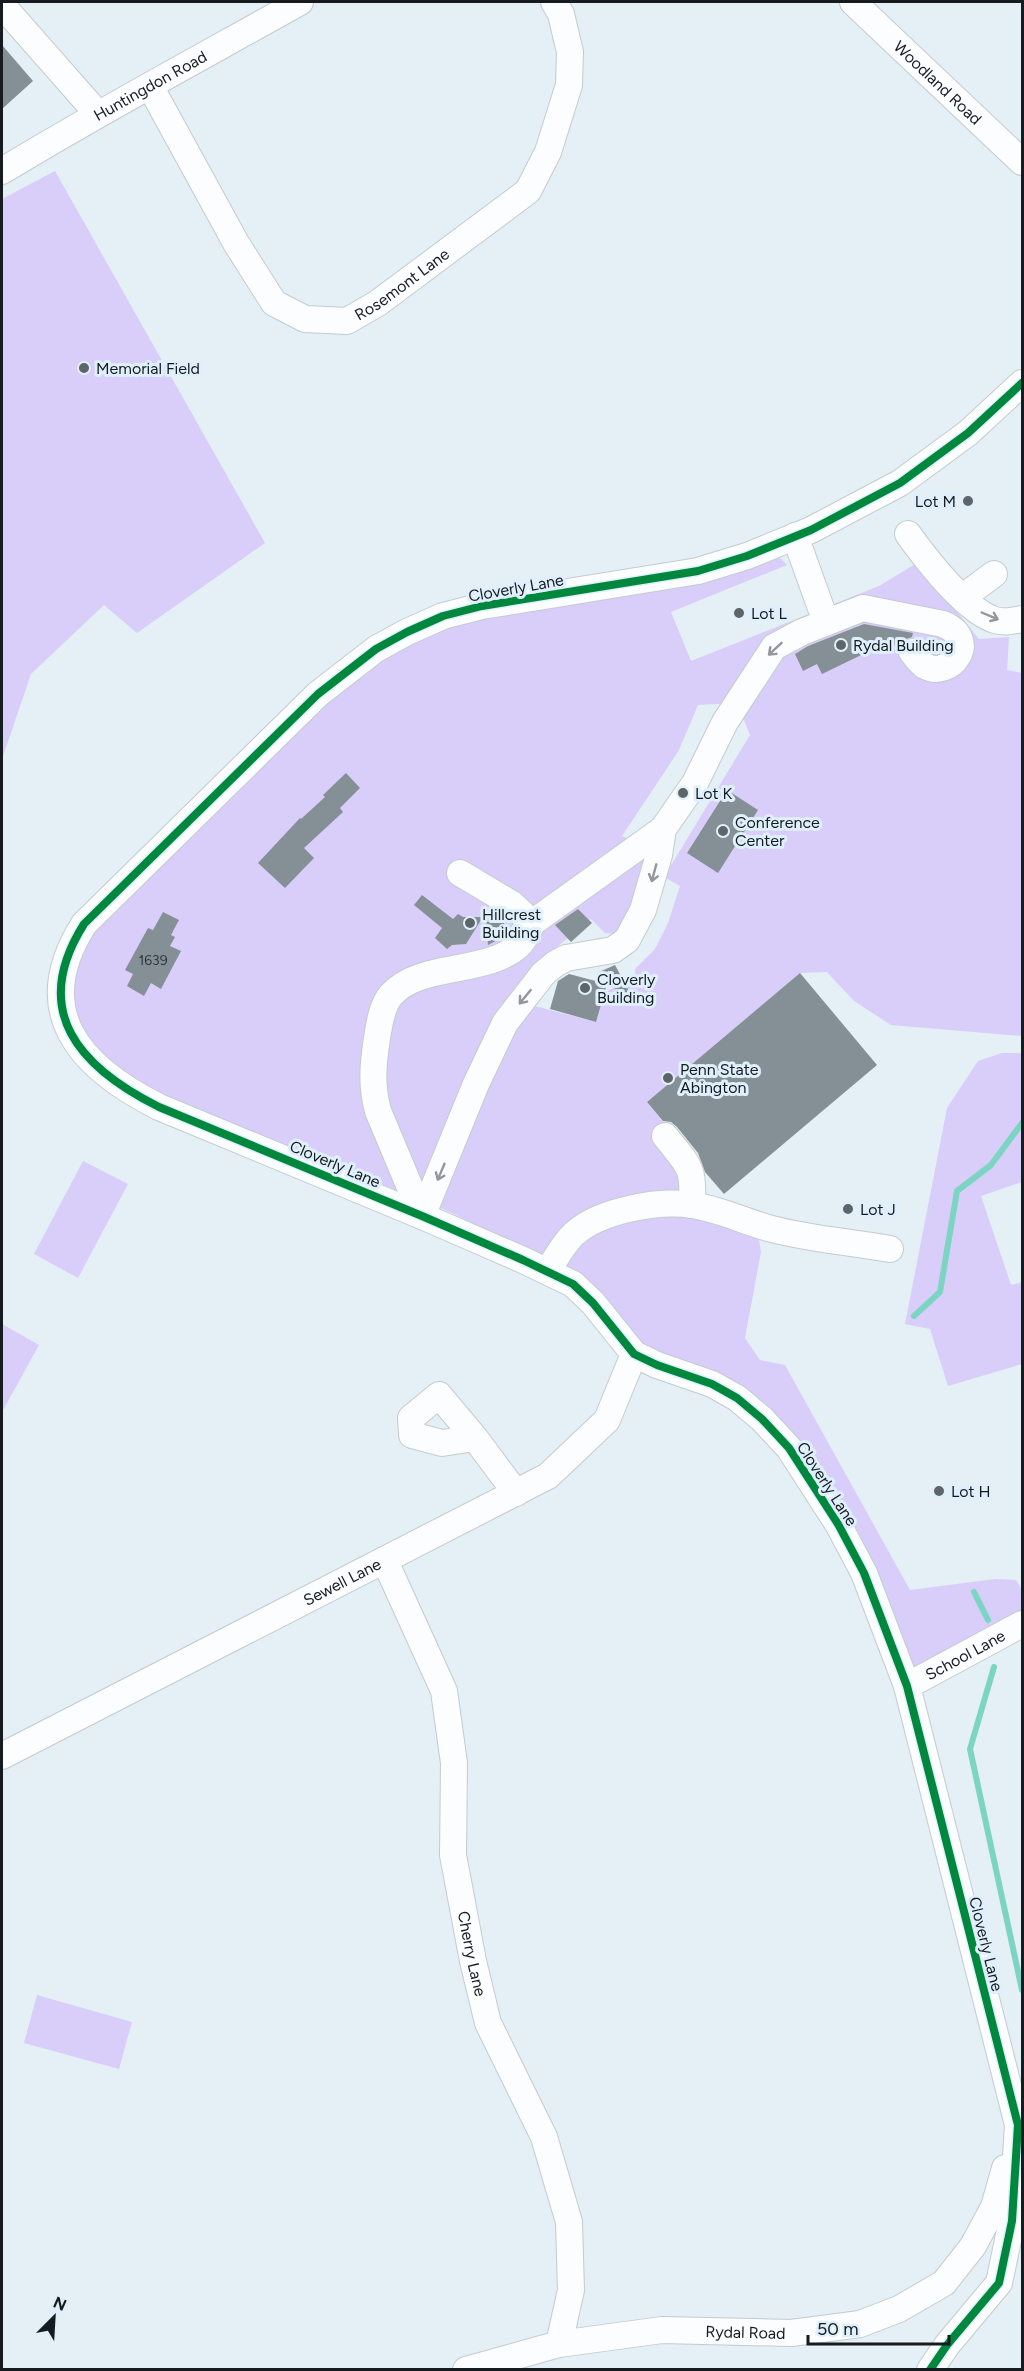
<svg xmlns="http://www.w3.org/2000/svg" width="1024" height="2371" viewBox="0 0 1024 2371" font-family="Figtree,sans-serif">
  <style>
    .green { fill: #d8cef9; fill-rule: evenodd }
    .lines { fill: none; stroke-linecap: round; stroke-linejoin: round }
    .stream { stroke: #7cd5c2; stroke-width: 6 }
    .building { fill: #849095 }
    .minor-casing { stroke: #c4cbd0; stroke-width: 28 }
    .minor { stroke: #fbfdfe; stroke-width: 26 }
    .cycleway-casing { stroke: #dff0fc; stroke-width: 11 }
    .cycleway { stroke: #00873e; stroke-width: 8 }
    .oneway { stroke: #94979a }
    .poi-dot { fill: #5e656a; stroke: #dff0fc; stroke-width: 2 }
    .labels { text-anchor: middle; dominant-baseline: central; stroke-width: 6; stroke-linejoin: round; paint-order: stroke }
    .number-label { font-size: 14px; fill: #31383c }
    .street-label { font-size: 16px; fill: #151b1f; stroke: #dff0fc }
    .poi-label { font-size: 16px; fill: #151b1f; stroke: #dff0fc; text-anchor: start }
  </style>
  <rect width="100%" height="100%" fill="#e5eff6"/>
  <path class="green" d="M55,171l210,372 -128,90 -33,-28 -73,69 -29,85v-560z
    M780,558l7,7 -116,47 20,49 188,-75 38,-23 62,76 30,-2 -2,33 15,3v363l-131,-11 -37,-24 -27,-29 -27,1 -153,129 19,23 18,53 -4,16 -16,2 -117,62 -106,-50 -1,3 -284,-116 -42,-23 -27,-29 -15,-39 -2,-26 27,-54 242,-236 70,-45 74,-28 219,-35zM737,703l13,32 -86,142 16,9 -12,37 -13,26 -20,20 1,15 -12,-2 -20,11 -8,29 -69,-18 25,-53 39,-32 14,14 11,1 25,-45 6,-30 -12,-17 -13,-6 57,-86 19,-45z
    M1002,1053h20v129l-41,14 30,89 11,-3v82l-74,22 -18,-57 -25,-5 42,-216 31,-47z
    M83,1161l45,23 -50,94 -44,-24z
    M668,1213c31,2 65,9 91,27l2,12 -16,86 15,22 25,5 125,225 85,-11 21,1 6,10v30l-114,58 -105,-229 -155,-99 -86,-85 2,-8 38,-30z
    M2,1324l37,21 -37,67z
    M37,1995l95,27 -13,47 -95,-26z"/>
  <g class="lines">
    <path class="stream" d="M914,1316l26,-24 17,-101 34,-26 31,-42
      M974,1592l14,28
      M994,1667l-24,82 52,241"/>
  </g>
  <path class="building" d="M2,45l31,36 -31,28z
    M864,624l49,9 -1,4 -9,3 -4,6 -15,-2 -62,30 -5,-10 -14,7 -8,-17 13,-8z
    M346,773l14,15 -20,20 3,4 -39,36 10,10 -29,30 -27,-25 42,-45 1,1 24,-22 -2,-2z
    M727,790l31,20 -40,63 -31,-20z
    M422,895l31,24 5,-5 5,3h20l-17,27 -14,1 -5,4 -12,-11 7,-10 -28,-23z
    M578,909l14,14 -21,19 -16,-17z
    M163,912l16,8 -8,15 4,2 -5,9 11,5 -20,38 -10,-6 -7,13 -17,-10 6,-12 -8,-4 23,-42 5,2z
    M502,916l5,19 -19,10 -2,-28z
    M615,965l21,39 -4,2 -33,-34z
    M800,973l77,92 -153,129 -19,-22 -7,-19 -21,-26 -6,-5 -8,-1 -16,-19z
    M569,974l38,10 -11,38 -46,-13 8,-28z"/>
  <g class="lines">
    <defs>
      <g id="minor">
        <path id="s1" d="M853,2l169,160"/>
        <path d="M2,5l95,108"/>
        <path id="s2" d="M150,86l86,157 38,60 31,16 42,2 31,-18 150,-112 20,-39 21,-67 1,-33 -9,-38 -7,-12"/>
        <path id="s3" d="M2,171c97,-59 198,-113 298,-169"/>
        <path d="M908,534c18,25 58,77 87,86 9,3 18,1 27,-1"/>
        <path d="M795,536l31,86"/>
        <path d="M963,597l31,-23"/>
        <path d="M460,873l52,31 20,19"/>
        <path d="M665,1136c24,30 29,30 27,69"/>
        <path d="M422,1216l54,-132 29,-61 38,-49 12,-10 11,-6 47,-8 14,-10 16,-30 16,-55 4,-26 32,-46 30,-61 49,-75 28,-15 61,-24 80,16c38,16 7,56 -18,42 -5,-3 -9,-9 -13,-14"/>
        <path d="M422,1216l-44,-105c-7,-25 -5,-47 -1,-73 2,-13 5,-33 14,-43 29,-33 94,-20 127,-49 7,-6 10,-15 14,-23l131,-94"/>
        <path d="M548,1271c8,-13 15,-27 26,-37 26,-24 85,-34 118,-29 28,4 53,17 80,24 38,10 79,13 118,20"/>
        <path d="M475,1438l-36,-43 -28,23 1,17 30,8 33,-5 41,55"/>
        <path id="s4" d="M385,1561l59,130 10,72 -1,92 20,106 15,62 56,114 25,85 2,68 -12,54"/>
        <path id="s5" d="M907,1686l115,-62"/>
        <path id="s6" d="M2,1756l546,-280 59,-56 27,-66"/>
        <path id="s7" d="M466,2370l93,-26 103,-14 129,3 69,-9 39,-15 45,-26 29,-37 21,-39 11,-39"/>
        <path d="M930,2370l17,-25 52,-62 13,-62 6,-96 -111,-439 -43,-113 -26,-49 -49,-76 -27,-29 -25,-21 -25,-14 -55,-19 -23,-11 -41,-51 -20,-19 -50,-24 -101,-44 -263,-109c-80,-40 -130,-96 -75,-183l234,-230 58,-45 31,-17 36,-16 39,-10 216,-35 49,-15 64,-26 89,-47 68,-50 54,-50"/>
      </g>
    </defs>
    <use href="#minor" class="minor-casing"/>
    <use href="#minor" class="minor"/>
    <defs>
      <path id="cycleway" d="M930,2370l17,-25 52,-62 13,-62 6,-96 -111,-439 -43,-113 -26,-49 -49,-76 -27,-29 -25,-21 -25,-14 -55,-19 -23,-11 -41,-51 -20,-19 -50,-24 -101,-44 -263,-109c-80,-40 -130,-96 -75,-183l234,-230 58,-45 31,-17 36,-16 39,-10 216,-35 49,-15 64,-26 89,-47 68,-50 54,-50"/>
    </defs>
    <use href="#cycleway" class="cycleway-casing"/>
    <use href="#cycleway" class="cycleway"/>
  </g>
  <defs><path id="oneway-shaft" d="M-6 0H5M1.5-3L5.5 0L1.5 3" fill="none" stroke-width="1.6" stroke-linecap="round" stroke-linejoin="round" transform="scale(1.5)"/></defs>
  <g class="oneway">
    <use href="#oneway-shaft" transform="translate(990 616) rotate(23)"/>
    <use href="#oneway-shaft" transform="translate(775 649) rotate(137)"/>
    <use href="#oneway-shaft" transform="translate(654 873) rotate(105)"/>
    <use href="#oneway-shaft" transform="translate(525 997) rotate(129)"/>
    <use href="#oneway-shaft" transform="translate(441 1172) rotate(113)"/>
  </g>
  <g class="poi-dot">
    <circle cx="84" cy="368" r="6"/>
    <circle cx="968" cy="501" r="6"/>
    <circle cx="739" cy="613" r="6"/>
    <circle cx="841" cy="645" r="6"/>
    <circle cx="683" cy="793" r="6"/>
    <circle cx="723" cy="831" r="6"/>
    <circle cx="470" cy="923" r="6"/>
    <circle cx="585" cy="988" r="6"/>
    <circle cx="668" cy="1078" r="6"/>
    <circle cx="848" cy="1209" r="6"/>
    <circle cx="939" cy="1491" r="6"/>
  </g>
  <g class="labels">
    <g class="number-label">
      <text x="153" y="960">1639</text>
    </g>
    <g class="street-label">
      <text stroke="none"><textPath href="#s1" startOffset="117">Woodland Road</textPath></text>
      <text stroke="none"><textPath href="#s3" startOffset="171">Huntingdon Road</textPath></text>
      <text stroke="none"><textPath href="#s2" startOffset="393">Rosemont Lane</textPath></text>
      <text transform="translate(516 588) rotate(-10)">Cloverly Lane</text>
      <text transform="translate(335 1164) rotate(23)">Cloverly Lane</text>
      <text transform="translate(827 1484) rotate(57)">Cloverly Lane</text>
      <text stroke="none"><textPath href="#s6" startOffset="382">Sewell Lane</textPath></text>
      <text stroke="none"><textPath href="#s5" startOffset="66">School Lane</textPath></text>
      <text transform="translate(986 1944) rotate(76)">Cloverly Lane</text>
      <text stroke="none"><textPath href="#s4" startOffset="408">Cherry Lane</textPath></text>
      <text stroke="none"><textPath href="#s7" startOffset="284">Rydal Road</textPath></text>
    </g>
    <g class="poi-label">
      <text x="96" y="368">Memorial Field</text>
      <text x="956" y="501" text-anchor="end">Lot M</text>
      <text x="751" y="613">Lot L</text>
      <text x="853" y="645">Rydal Building</text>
      <text x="695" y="793">Lot K</text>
      <text x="735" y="822">Conference<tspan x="735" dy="18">Center</tspan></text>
      <text x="482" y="914">Hillcrest<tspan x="482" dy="18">Building</tspan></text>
      <text x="597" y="979">Cloverly<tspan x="597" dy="18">Building</tspan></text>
      <text x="680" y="1069">Penn State<tspan x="680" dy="18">Abington</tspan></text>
      <text x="860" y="1209">Lot J</text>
      <text x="951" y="1491">Lot H</text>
    </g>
  </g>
  <rect width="1024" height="2371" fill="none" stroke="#151b1f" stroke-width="6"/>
  <g transform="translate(54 2317) rotate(24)" stroke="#dff0fc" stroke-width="4.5" paint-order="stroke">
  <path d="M0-4.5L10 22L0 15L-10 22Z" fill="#151b1f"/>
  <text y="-9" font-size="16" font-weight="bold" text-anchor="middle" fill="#151b1f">N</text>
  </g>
  <path d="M808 2335v9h141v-9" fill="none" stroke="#151b1f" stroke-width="3"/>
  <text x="817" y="2335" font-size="18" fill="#151b1f" stroke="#dff0fc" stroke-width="4.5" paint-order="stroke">50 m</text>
</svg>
